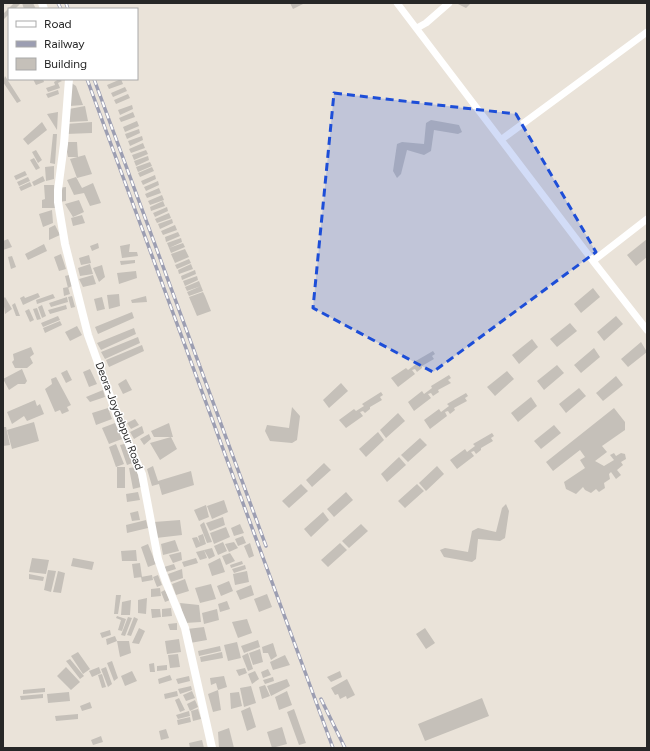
<svg xmlns="http://www.w3.org/2000/svg" width="650" height="751" viewBox="0 0 650 751" font-family="Figtree,sans-serif">
  <style>
    .building { fill: #c5c0b9 }
    .lines { fill: none; stroke-linecap: round; stroke-linejoin: round }
    .minor { stroke: #fff; stroke-width: 7 }
    .tertiary { stroke: #fff; stroke-width: 8 }
    .rail-casing { stroke: #9c9eb2; stroke-width: 3.5 }
    .rail { stroke: #fff; stroke-width: 2; stroke-dasharray: 6; stroke-linecap: butt }
    .marked { fill: #1d4ed8; fill-opacity: 0.2; stroke: #1d4ed8; stroke-width: 3; stroke-dasharray: 8 5; stroke-linejoin: round }
    .labels { text-anchor: middle; dominant-baseline: central; stroke-width: 3; stroke-linejoin: round; paint-order: stroke }
    .street-label { font-size: 11px; fill: #272727; stroke: #fff }
  </style>
  <rect width="100%" height="100%" fill="#eae3d9"/>
  <path class="building" d="M14,3h7l-6,6h-6v5l-6,6v-6z
    M22,3h11l3,6h-12z
    M290,3h15l-12,6z
    M456,3h15l-5,5z
    M5,76l16,25 -4,2 -14,-21z
    M33,79h10l1,3 -8,3z
    M59,79l3,2 -4,2 2,5 -12,4 -2,-4 9,-3 -1,-3z
    M121,79l2,5 -14,5 -2,-4z
    M70,82l6,4 7,19 -13,1z
    M125,87l2,4 -14,6 -2,-4z
    M58,90l1,4 -11,4 -2,-4z
    M128,94l2,4 -14,6 -2,-4z
    M132,105l1,4 -13,6 -2,-5z
    M85,106l3,15 -19,1v-13z
    M58,112l-1,18 -10,-16z
    M133,112l2,5 -14,5 -2,-4z
    M431,120l28,5 3,7 -4,2 -24,-4 -3,21 -7,4 -17,-5 -6,24 -4,4 -4,-7 4,-27 5,-2 22,2 2,-21z
    M137,121l2,5 -14,6 -2,-5z
    M42,122l5,8 -19,15 -5,-6z
    M92,122v11l-26,1v-10z
    M139,129l1,4 -13,6 -2,-5z
    M53,134h4l-2,30 -5,-1z
    M142,136l1,4 -13,6 -2,-5z
    M65,142h12l1,15h-10z
    M143,143l2,5 -14,5 -2,-4z
    M36,150l6,10 -4,3 -6,-11z
    M146,150l2,4 -14,6 -2,-5z
    M85,155l7,19 -15,4 -7,-19z
    M148,156l1,4 -13,6 -2,-5z
    M34,158l6,10 -4,2 -6,-10z
    M150,162l2,4 -14,6 -2,-5z
    M54,166v13l-8,2 -1,-14z
    M152,167l2,4 -14,6 -2,-4z
    M25,171l2,4 -11,5 -2,-4z
    M155,175l1,4 -13,6 -2,-4z
    M43,176l2,5 -11,5 -2,-4z
    M28,177l2,4 -11,5 -2,-4z
    M76,177l6,11 11,-5 8,20 -11,3 -6,-13 -10,2 -7,-15z
    M158,181l1,4 -13,6 -2,-4z
    M30,182l2,4 -11,5 -2,-4z
    M44,185h10l1,23h-13v-8l3,-1z
    M66,187v14l-8,1 -1,-14z
    M159,188l2,5 -14,5 -2,-4z
    M162,195l2,5 -14,5 -2,-4z
    M79,200l5,12 -11,5 -8,-13z
    M163,201l2,5 -14,5 -1,-4z
    M167,207l1,4 -13,6 -2,-4z
    M52,210l1,13 -10,4 -4,-13z
    M169,213l2,5 -14,5 -2,-4z
    M82,215l3,8 -12,3 -2,-8z
    M172,219l1,4 -13,6 -2,-5z
    M55,225l5,10 -11,5v-12z
    M175,225l2,5 -14,5 -2,-4z
    M178,232l2,4 -14,6 -1,-5z
    M181,238l1,4 -13,6 -2,-5z
    M8,239l4,8 -9,3v-9z
    M647,239v18l-11,9 -9,-11z
    M98,243l1,5 -7,3 -2,-5z
    M183,243l2,4 -14,6 -2,-5z
    M44,244l3,7 -19,9 -3,-6z
    M130,244l-1,8h8l1,4 -16,2 -2,-12z
    M185,249l4,8 -14,6 -4,-9z
    M61,254l5,15 -7,2 -5,-14z
    M89,255l2,8 -10,2 -2,-7z
    M12,256l4,11 -5,2 -3,-12z
    M189,259l2,4 -14,6 -2,-4z
    M135,260v3l-14,2 -1,-4z
    M90,264l3,10 -13,2 -2,-8z
    M191,264l2,5 -14,5 -1,-4z
    M102,265l3,12 -6,5 -6,-14z
    M195,270l1,4 -14,6 -1,-4z
    M136,271l1,7 -18,6 -2,-11z
    M69,275l3,11 -4,2 -3,-12z
    M93,275l3,9 -13,3 -4,-8z
    M197,276l1,4 -13,6 -2,-5z
    M199,281l2,5 -14,5 -2,-4z
    M201,286l2,5 -14,5 -2,-4z
    M68,287l2,7 -6,2 -1,-8z
    M593,288l7,9 -19,16 -7,-9z
    M203,292l2,4 -6,3 6,-3 4,10 -6,3 6,-3 2,5 -14,5 -8,-19z
    M38,293l2,4 -17,8 -3,-7 4,-2 1,2z
    M53,294l2,4 -18,6 -1,-4z
    M119,294l1,12 -11,3 -2,-14z
    M72,296l3,11 -4,1 -3,-11z
    M146,296l1,6 -15,1 -1,-3z
    M5,297l7,12 -7,5 -2,-15z
    M67,297l1,5 -17,5 -2,-4z
    M102,297l3,12 -8,2 -3,-12z
    M15,303l5,13h-4l-4,-11z
    M42,305l4,11 -4,2 -4,-11z
    M66,305l1,4 -17,5 -2,-4z
    M37,308l4,11 -4,1 -4,-11z
    M29,309l5,11 -4,2 -5,-11z
    M132,312l2,6 -36,16 -3,-7z
    M58,316l2,4 -17,7 -2,-4z
    M616,316l7,8 -19,17 -7,-9z
    M60,321l2,4 -17,8 -2,-5z
    M570,323l7,8 -20,16 -7,-8z
    M77,326l5,9 -12,6 -5,-9z
    M134,328l2,6 -35,16 -4,-7z
    M138,337l2,6 -35,16 -4,-7z
    M532,339l6,8 -19,17 -7,-9z
    M641,342l6,10 -19,15 -7,-8z
    M142,345l2,6 -35,16 -3,-7z
    M31,347l3,7 -4,3 3,6 -6,5h-12l-3,-6 2,-2 -1,-6z
    M594,348l6,9 -19,16 -7,-8z
    M433,351l2,3 -3,2 2,3 -12,7v2l-5,4 -2,-3 -3,1 3,4 -17,13 -7,-9 15,-10 2,2 8,-6 -2,-2z
    M557,365l7,8 -20,17 -7,-9z
    M22,369l5,12 -2,3h-7l-9,6 -6,-11z
    M90,369l7,15 -8,3 -6,-15z
    M67,370l5,10 -6,3 -5,-10z
    M507,371l7,8 -19,17 -8,-9z
    M449,375l2,3 -3,2 3,3 -13,7 1,2 -6,4 -2,-3 -3,1 3,4 -17,13 -6,-9 14,-11 2,3 8,-6 -1,-2z
    M616,376l7,9 -20,16 -7,-8z
    M56,377l15,28 -4,2 2,4 -7,3 -2,-4 -5,2 -10,-23 7,-5 -1,-5z
    M126,379l6,11 -9,4 -5,-10z
    M341,383l7,8 -19,17 -6,-8z
    M579,388l7,8 -20,17 -7,-9z
    M103,390l2,7 -15,5 -4,-5z
    M381,392l2,3 -3,2 2,3 -12,7v2l-5,4 -2,-2 -3,1 3,4 -17,12 -7,-8 15,-11 2,2 8,-5 -2,-2z
    M466,393l2,3 -3,2 2,3 -13,7 1,2 -5,4 -2,-3 -3,1 2,4 -17,13 -6,-9 15,-11 2,3 8,-6 -2,-2z
    M531,397l6,9 -19,16 -7,-9z
    M35,400l2,6 3,-2 4,10 -17,7 -3,-5 -12,8 -5,-12z
    M292,407l8,9 -3,24 -5,3 -22,-2 -5,-10 2,-6 22,3z
    M108,408l4,11 -16,6 -4,-12z
    M614,408l11,14v8l-23,16 5,6 -12,9 9,5 10,-6 -4,-5 4,-2 2,3 5,-3 4,1 1,5 -5,3 2,3 -6,5 4,5 -5,4 -5,-7 -2,2 1,5 -6,4 1,5 -6,4 -3,-3 -5,4 -6,-3 -2,-3 -7,7 -10,-5 -2,-7 21,-14 -5,-8 5,-3 -5,-7 -27,21 -7,-9z
    M398,413l7,8 -19,17 -6,-8z
    M135,419l4,6 -8,4 -4,-6z
    M34,422l5,19 -27,8 -5,-19z
    M115,423l7,16 -13,5 -7,-16z
    M169,423l4,14h-19l-3,-6z
    M554,425l7,8 -20,16 -7,-8z
    M142,426l2,7 -10,6 -4,-7z
    M3,427h3l4,18 -7,1z
    M378,432l6,8 -18,17 -7,-8z
    M492,433l2,3 -3,2 2,3 -12,7v2l-5,4 -2,-3 -3,1 3,4 -17,13 -7,-9 15,-11 2,3 8,-6 -2,-2z
    M149,434l2,5 -7,6 -4,-6z
    M171,437l6,12 -17,11 -10,-17z
    M420,438l7,7 -19,17 -7,-7z
    M128,443l7,19 -8,3 -7,-20z
    M116,444l8,20 -8,3 -7,-20z
    M399,457l7,8 -19,17 -6,-8z
    M324,463l7,7 -19,17 -6,-7z
    M153,466l5,15 33,-10 3,14 -32,10 -3,-11 -7,2 -5,-17z
    M437,466l7,8 -18,17 -7,-8z
    M117,467h8v21h-8z
    M136,467l5,20 -8,2 -4,-21z
    M301,484l7,7 -19,17 -7,-7z
    M417,484l7,7 -19,17 -7,-7z
    M138,492l2,8 -13,2 -1,-8z
    M346,492l7,8 -19,17 -7,-8z
    M224,500l4,12 -16,7 -5,-13z
    M506,504l3,7 -4,27 -5,3 -22,-2 -2,20 -4,3 -28,-5 -4,-7 5,-2 23,4 4,-21 6,-3 18,4 6,-24z
    M206,505l3,12 -10,4 -5,-11z
    M138,511l2,9 -8,1 -2,-8z
    M323,512l6,8 -18,17 -7,-8z
    M223,517l2,8 -15,6 -4,-8z
    M146,520l2,8 -21,5 -1,-8z
    M180,520l2,15 -26,3 -2,-16z
    M204,522l8,20 -5,1 -7,-18z
    M240,524l4,9 -10,3 -3,-8z
    M361,524l7,7 -19,17 -7,-7z
    M226,527l4,10 -16,7 -4,-11z
    M203,534l3,10 -10,4 -4,-10 5,-1 3,6 -2,-7z
    M243,536l3,7 -8,3 -3,-7z
    M175,540l4,11 -16,4 -2,-11z
    M223,542l4,9 -9,4 -4,-9z
    M234,542l4,6 -9,4 -4,-8z
    M250,543l4,13 -5,2 -5,-12z
    M340,543l7,7 -19,17 -7,-7z
    M148,544l8,20 -8,3 -7,-20z
    M212,548l3,8 -6,3 -5,-9z
    M136,550l1,11h-15l-1,-10z
    M204,550l3,8 -7,2 -4,-8z
    M181,552l1,8 -9,3 -4,-8z
    M230,553l5,8 -9,4 -4,-9z
    M32,558l17,2 -3,14 -17,-2z
    M73,558l21,4 -2,8 -21,-4z
    M196,558l2,5 -14,4 -2,-5z
    M220,558l5,14 -13,4 -4,-12z
    M242,561l1,3 -12,4 -1,-3z
    M140,563l2,14 -8,1 -2,-14z
    M174,564l2,5 -10,3 -2,-5z
    M245,565l1,4 -12,4 -2,-4z
    M182,569l1,9 -12,4 -3,-8z
    M48,570l8,1 -5,21 -7,-2z
    M58,571l7,2 -4,20 -8,-1z
    M247,571l2,11 -14,3 -2,-11z
    M29,574l15,3 -1,4 -14,-2z
    M152,575l1,5 -11,2 -1,-5z
    M158,575l4,10 -5,2 -4,-10z
    M185,579l4,12 -13,4 -4,-11z
    M229,581l4,10 -12,5 -4,-10z
    M211,584l5,15 -16,4 -5,-15z
    M251,585l3,10 -14,5 -4,-9z
    M160,588l1,8 -10,1v-8z
    M165,590l5,10 -5,2 -4,-10z
    M267,594l5,13 -13,5 -5,-13z
    M116,595h5l-3,19h-4z
    M147,598l-1,16 -8,-1v-13z
    M131,600l-1,15h-9l1,-13z
    M227,601l3,8 -10,3 -2,-8z
    M180,603l19,2 2,17 -16,1z
    M171,608l1,8 -10,1v-8z
    M151,609h9l1,8 -9,1z
    M217,609l2,11 -15,4 -2,-11z
    M117,616l9,3 -4,12 -4,-1 3,-10 -5,-2z
    M128,617l4,1 -7,18 -4,-1z
    M134,617l4,2 -7,17 -4,-1z
    M247,619l5,14 -14,5 -6,-16z
    M177,623v7h-7l-2,-6z
    M204,627l3,13 -17,3 -3,-14z
    M139,628l6,3 -6,13 -7,-1z
    M425,628l10,15 -9,6 -10,-15z
    M110,630l1,5 -9,3 -2,-5z
    M115,636l2,5 -10,4 -1,-6z
    M179,639l2,13 -14,2 -2,-13z
    M258,640l2,7 -16,6 -3,-7z
    M117,641h12l2,12 -11,4z
    M237,642l4,16 -13,3 -4,-16z
    M273,643l4,13 -6,4 -3,-7h-5l-1,-6z
    M220,646l1,5 -22,5 -1,-5z
    M260,649l3,13 -10,3 -4,-12z
    M78,652l12,17 -7,5 -12,-18z
    M222,652l1,6 -22,4 -1,-5z
    M248,653l5,16 -5,2 -6,-15z
    M178,654l2,13 -10,1 -2,-13z
    M285,655l5,10 -17,5 -3,-8z
    M70,659l14,17 -4,3 -14,-18z
    M112,661l6,17 -4,3 -7,-18z
    M154,663l1,9h-5l-1,-8z
    M167,665v5l-10,1v-5z
    M66,667l14,15 -9,8 -14,-14z
    M99,667l2,6 -9,4 -3,-6z
    M106,667l6,17 -4,3 -7,-18z
    M245,668l2,5 -8,3 -3,-6z
    M268,669l3,6 -8,3 -2,-6z
    M132,671l5,10 -12,5 -4,-10z
    M255,671l4,8 -7,5 -4,-10z
    M340,671l2,6 -11,5 -4,-5z
    M102,674l4,13 -4,1 -4,-13z
    M170,675l2,5 -13,4 -1,-5z
    M189,676l1,5 -12,3 -2,-5z
    M224,676l3,11 -9,3 -2,-7 -5,2 -1,-7z
    M273,677l1,4 -9,3 -2,-4z
    M287,679l3,7 -19,10 -4,-10z
    M347,679l8,16 -8,4 -1,-3 -6,3 -2,-5 -3,1 -4,-7z
    M265,685l5,11 -8,3 -3,-12z
    M191,686l1,4 -12,4 -2,-5z
    M251,686l5,17 -12,4 -4,-19z
    M45,688v4l-22,2v-4z
    M218,690l3,20 -8,2 -5,-18z
    M177,691l1,5 -13,3 -1,-5z
    M192,691l3,7 -9,3 -3,-6z
    M287,691l5,14 -13,5 -4,-13z
    M69,692l1,9 -22,2 -1,-9z
    M239,692l3,14 -11,3 -1,-16z
    M43,694v4l-22,2 -1,-4z
    M179,698l6,12 -5,2 -5,-12z
    M482,698l7,18 -64,25 -7,-17z
    M195,700l3,7 -8,4 -3,-7z
    M90,702l2,6 -10,3 -2,-5z
    M250,707l6,20 -9,4 -6,-20z
    M198,709l3,10 -8,2 -2,-10z
    M294,709l12,34 -7,2 -12,-33z
    M189,711l1,5 -12,3 -2,-4z
    M78,714v5l-22,2 -1,-5z
    M190,717l1,5 -13,3 -1,-5z
    M282,727l5,17 -15,4 -5,-16z
    M229,728l5,20h-15l-1,-16z
    M166,729l3,9 -8,2 -2,-9z
    M101,736l2,6 -10,3 -2,-5z
    M202,740l2,8h-14l-1,-5z"/>
  <g class="lines">
    <path class="minor" d="M397,3l196,258 54,-42
      M417,28l9,-5 23,-20
      M502,139l145,-107
      M593,261l54,69"/>
    <path class="tertiary" d="M42,3l2,6
      M69,79l-5,65 -6,46v12l7,42 23,91 32,89 22,50 16,85 8,23 19,46 27,120"/>
    <defs>
      <path id="rail" d="M58,3l3,6
        M66,3l2,6
        M87,79l246,669
        M94,79l172,467
        M321,699l24,49"/>
    </defs>
    <use href="#rail" class="rail-casing"/>
    <use href="#rail" class="rail"/>
  </g>
  <path class="marked" d="M334,93l182,21 80,138 -163,120 -120,-64z"/>
  <g class="labels">
    <g class="street-label">
      <text transform="translate(119 416) rotate(69)">Deora-Joydebpur Road</text>
    </g>
  </g>
  <rect width="650" height="751" fill="none" stroke="#272727" stroke-width="8"/>
  <rect x="8" y="8" width="130" height="72" fill="#ffffff" stroke="#a9a9a9"/>
  <rect x="16" y="21" width="20" height="6" fill="#ffffff" stroke="#a9a9a9"/>
  <text x="44" y="28" font-size="12" fill="#272727">Road</text>
  <rect x="16" y="41" width="20" height="6" fill="#9c9eb2" stroke="#a9a9a9"/>
  <text x="44" y="48" font-size="12" fill="#272727">Railway</text>
  <rect x="16" y="58" width="20" height="12" fill="#c5c0b9" stroke="#a9a9a9"/>
  <text x="44" y="68" font-size="12" fill="#272727">Building</text>
</svg>
